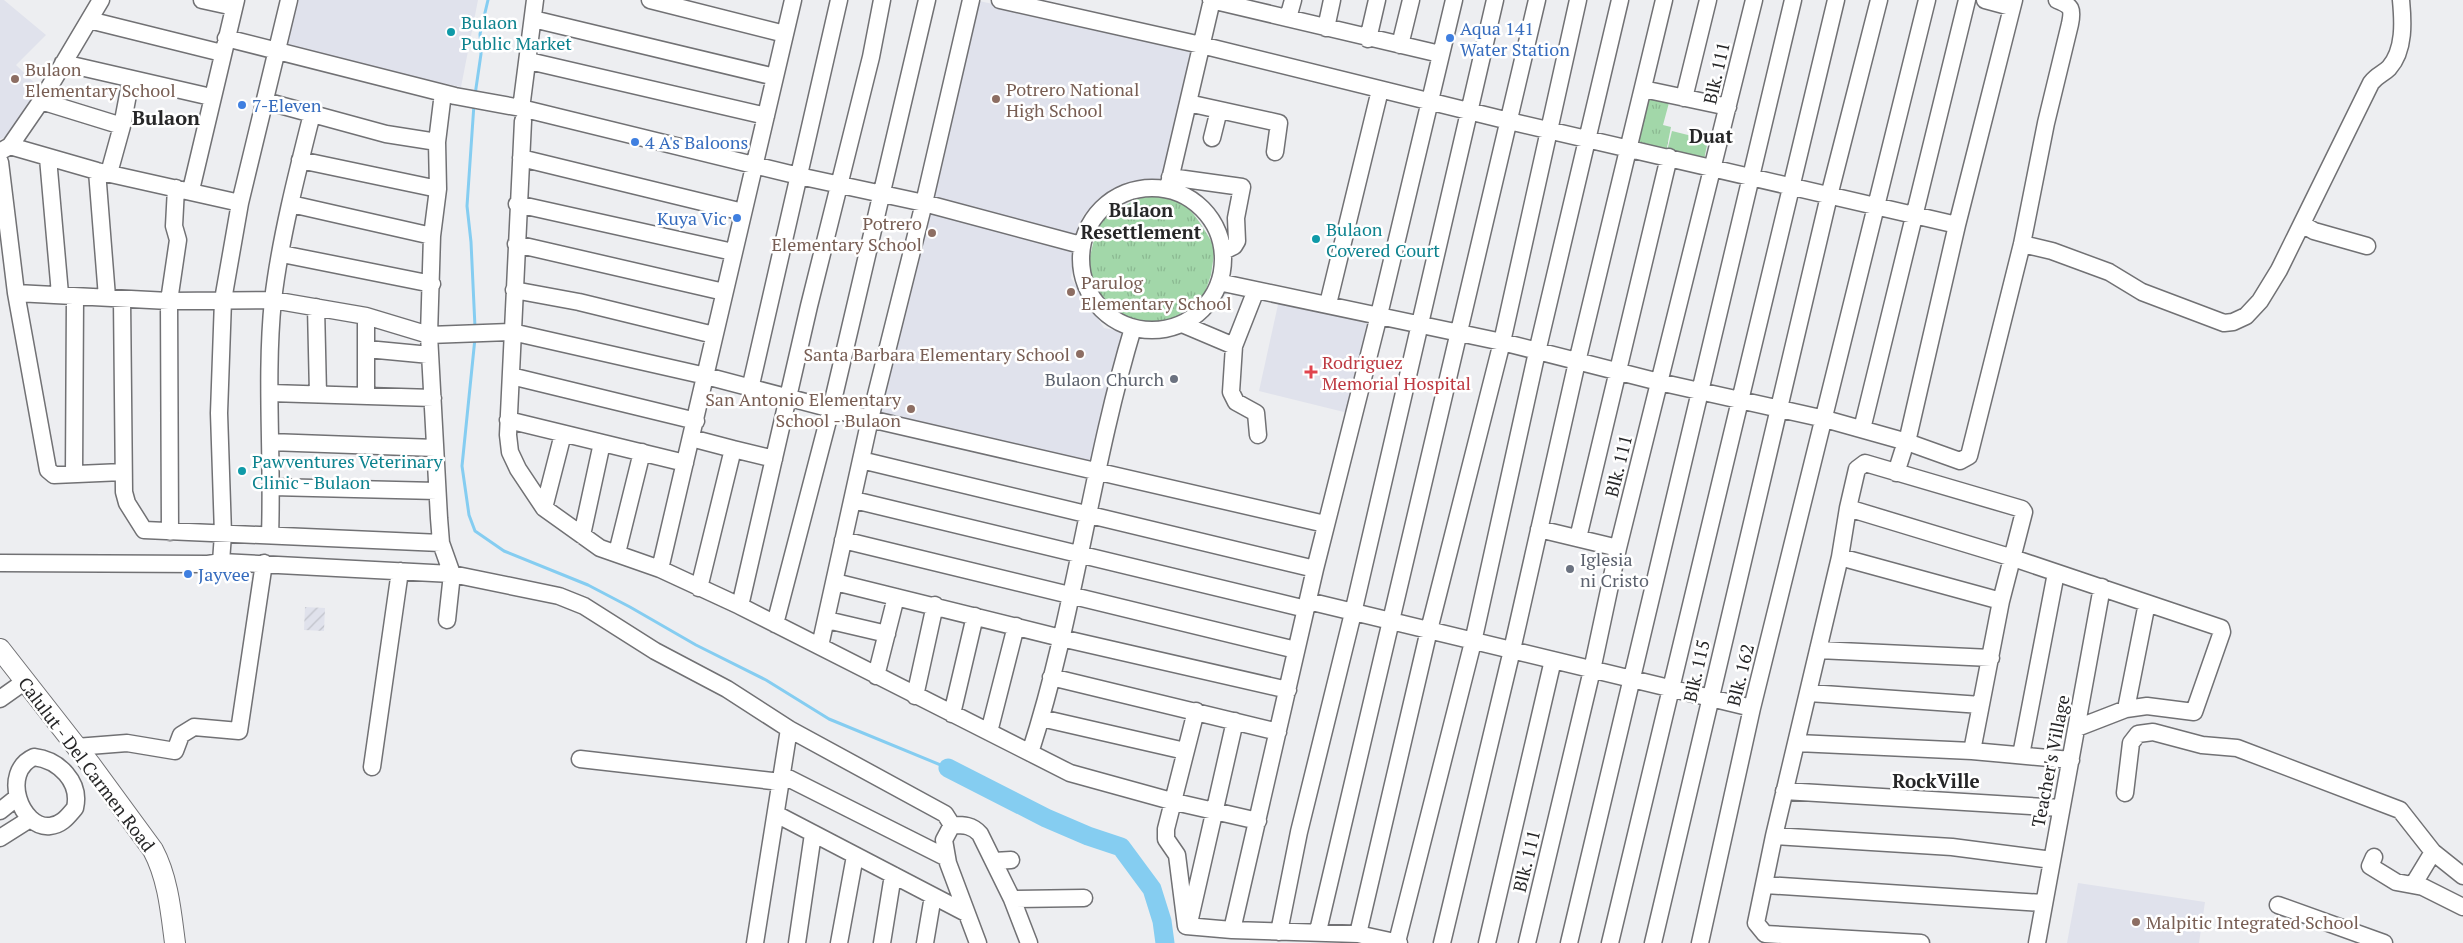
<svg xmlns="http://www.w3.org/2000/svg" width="2463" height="943" viewBox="0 0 2463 943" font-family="'PT Serif',serif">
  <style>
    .built { fill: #e0e2ec }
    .industrial { fill: url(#industrial-furrows) }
    .green { fill: #a2d7a9 }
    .park { fill: url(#park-tufts) }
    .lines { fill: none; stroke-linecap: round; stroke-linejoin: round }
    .stream { stroke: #85cdf1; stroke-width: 3 }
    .river { stroke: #85cdf1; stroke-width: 19 }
    .minor-casing { stroke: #717174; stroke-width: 19 }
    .major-casing { stroke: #717174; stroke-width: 22 }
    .minor { stroke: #fff; stroke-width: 16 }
    .major { stroke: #fff; stroke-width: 20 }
    .culture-dot { fill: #0f9aa8; stroke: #fff; stroke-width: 2 }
    .shop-dot { fill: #3f7fe0; stroke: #fff; stroke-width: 2 }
    .education-dot { fill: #8d6e63; stroke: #fff; stroke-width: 2 }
    .health-dot { fill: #e0444e; stroke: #fff; stroke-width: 2 }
    .worship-dot { fill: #6b7280; stroke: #fff; stroke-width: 2 }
    .labels { text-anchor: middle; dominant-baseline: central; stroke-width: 5; stroke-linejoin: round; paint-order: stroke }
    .culture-label { font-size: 18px; fill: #0d838f; stroke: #fff; text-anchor: start }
    .shop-label { font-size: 18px; fill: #366cbe; stroke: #fff; text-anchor: start }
    .education-label { font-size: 18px; fill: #785e54; stroke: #fff; text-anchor: start }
    .street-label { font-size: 18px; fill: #262627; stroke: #fff }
    .health-label { font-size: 18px; fill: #be3a42; stroke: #fff; text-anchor: start }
    .worship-label { font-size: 18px; fill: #5b616d; stroke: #fff; text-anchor: end }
    .neighbourhood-label { font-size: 19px; font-weight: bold; fill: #262627; stroke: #fff }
    .quarter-label { font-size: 20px; font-weight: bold; fill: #262627; stroke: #fff }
  </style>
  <defs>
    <pattern id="industrial-furrows" width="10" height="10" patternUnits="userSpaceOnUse" patternTransform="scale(1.25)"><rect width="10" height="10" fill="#e0e2ec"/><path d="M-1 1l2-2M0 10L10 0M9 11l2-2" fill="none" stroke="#c0c2ca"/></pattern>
    <pattern id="park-tufts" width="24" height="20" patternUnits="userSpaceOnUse" patternTransform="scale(1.25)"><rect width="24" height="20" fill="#a2d7a9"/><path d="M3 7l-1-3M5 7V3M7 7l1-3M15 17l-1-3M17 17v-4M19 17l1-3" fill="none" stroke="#8bb891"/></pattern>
  </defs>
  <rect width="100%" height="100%" fill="#edeef1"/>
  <path class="built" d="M0,0h4l42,35 -30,30 28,27 -40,46 -4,1z
    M296,0h182l-17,87 -175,-36z
    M975,0l222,50 -31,130 -17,-1 -28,11 -37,24 -9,21 -146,-34z
    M925,211l150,36 -4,31 33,50 25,5 -36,132 -217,-48z
    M1279,300l91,20 -22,93 -89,-22z
    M2078,883l127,19 -6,41h-132z"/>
  <path class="industrial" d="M305,607l20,1 -1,23 -20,-1z"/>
  <path class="green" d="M1672,131l36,9 -4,20 -37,-9z"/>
  <path class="park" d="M1645,93l25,6 -7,26 8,2 -5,25 -33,-8z
    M1161,195c30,5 39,29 54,52l-4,28 -8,23 -41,28 -49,-11 -27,-42 12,-50 38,-24z"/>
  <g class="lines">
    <path class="stream" d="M475,95l6,-41 -1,-20 8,-34
      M474,104l-7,102 4,36 4,85
      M475,338l-13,128 7,49 6,16 29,20 84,34 42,22 66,38 70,35 63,39 119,49"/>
    <path class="river" d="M948,768l98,50 42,18 33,11 31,42 10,32 3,22"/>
    <defs>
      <path id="minor" d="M202,0l32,7
        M650,0l135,34
        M1000,0l201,45 308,76 448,104
        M1211,0l229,54
        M1985,0l26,7
        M1288,18l5,-18
        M533,19l242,58
        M89,20l133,33
        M1326,28l6,-28
        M226,38l229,58 66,12 278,68 125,27 157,42
        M1368,39l9,-39
        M1400,45l11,-45
        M529,61l237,55
        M63,63l148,34
        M1643,89l85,18
        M443,93l-6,49 1,47 -6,47 -3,99 10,183 2,25 11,31 -5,46
        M1684,98l24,-98
        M41,101l81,25
        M265,101l121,33 51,8
        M522,101l13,-101
        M1188,103l91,20 -4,29
        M523,121l-15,314 2,17 8,17 26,39 56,40 60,21 80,37 330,167 105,29 83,19
        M1212,138l7,-28
        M10,146l87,25 143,32
        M1,151l9,-5 31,-45 60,-101
        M48,158l12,136
        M521,158l222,54
        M300,160l138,29
        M0,162l16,131 32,177 6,5 69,-3
        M97,171l10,126
        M109,173l13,-47 9,-47
        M1170,177l72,10 -6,31 1,23 -3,5 -10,5
        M1081 259a71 71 0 1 1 142 0a71 71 0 1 1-142 0Z
        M1168,188l44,-188
        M191,190l45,-190
        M291,204l141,32
        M517,204l216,48
        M2302,224l12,7 53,15
        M516,244l208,48
        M2022,244l30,7 57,21 33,20 82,31 9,-1 13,-6 14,-15 19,-31 92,-187c6,-8 12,-9 18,-15 16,-18 14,-47 12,-68
        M282,254l150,30
        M1223,283l279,59 157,40 166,37 82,23 53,19 9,-5 53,-212 24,-121 24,-99c3,-15 2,-18 -13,-24
        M514,290l65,12 135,33
        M1256,290l-22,56 -3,46 5,10 20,11 2,22
        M16,293l153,8 104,-1 93,16 63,19 83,-3 194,44 164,43 455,105
        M122,299l2,193 3,11 17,27 297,13
        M1328,304l52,-214
        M316,307l2,87
        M366,316v80
        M1182,324l52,22
        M367,349l63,6
        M511,376l185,45
        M750,389l89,-389
        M270,393l163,5
        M508,420l177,43
        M1862,429l105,-429
        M691,438l42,11 -34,139
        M270,442l165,6
        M1907,442l50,-217 57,-225
        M733,449l41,10
        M861,460l454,109
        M1896,473l7,-22
        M74,474l1,-177
        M272,487l165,4
        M854,500l452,109
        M544,508l19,-74
        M1848,508l165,50 208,70 1,4 -28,80 -47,-6 -21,3 -49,19
        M1539,529l79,19
        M170,532l-1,-231 9,-61 -4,-14 2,-38
        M270,535c3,-78 -5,-157 3,-235 7,-60 24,-127 39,-186
        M582,535l20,-92
        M1578,538l91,-381
        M843,540l453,110
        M617,553l25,-101
        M1840,557l161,44
        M221,562l2,-28 -4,-121 4,-113 17,-97 49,-203
        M0,563l208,1 13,-2 231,12 107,22 25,10 71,45 72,38 62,40 156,85 7,11 -8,15 4,23 30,80
        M660,569l133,-569
        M835,582l226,56 227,52
        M1308,601l444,107
        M740,606l69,-300 62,-249 11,-57
        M827,620l60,14
        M775,624l56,-215 96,-409
        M820,646l50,-227 54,-216 47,-203
        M1818,650l173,8
        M876,676l20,-79
        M1051,677l227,55
        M1809,693l172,12
        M915,696l20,-91
        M0,699l24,-17
        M2126,709l21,-106
        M1196,711l-30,118v10l11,16 9,71 46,4 126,4 41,9
        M952,714l23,-98
        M1041,718l144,33
        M989,732l27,-106
        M1797,743l175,8 99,9
        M76,747l51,-4 48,8 6,-16 13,-8 45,4 25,-168
        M1030,753c45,-139 61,-286 103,-425
        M2021,755l35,-182
        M34,757c25,3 47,25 41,51 -7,8 -13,17 -25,18 -29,3 -50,-54 -16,-69z
        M580,759l201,23
        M372,767l28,-196
        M782,775l165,83
        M1784,791l277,17
        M2125,793l6,-50 7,-9 15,-2 49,13 35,3 163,62 33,42
        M0,811l15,-12
        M776,814l190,99
        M952,825c12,0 20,0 28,9l32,65 17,44
        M1774,836l178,11 100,13
        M0,838l30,-19
        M2374,857l-4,9 26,16 27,5 40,20
        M994,861l17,-1
        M1765,885l278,18
        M2413,885l20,-33 30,24
        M1012,899l72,-1
        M2278,905l106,38
        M1189,923l46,-202
        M1232,930l83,-361 64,-254 75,-315
        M1318,931l219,-931
        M1279,932l20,-100 54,-219 142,-613
        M1358,934l71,-304 73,-288 76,-342
        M1397,942l76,-300 64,-290 83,-352
        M755,943l34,-214
        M797,943l16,-109
        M839,943l16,-87
        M882,943l11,-68
        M925,943l8,-47
        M1442,943l70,-293 65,-288 87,-362
        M1487,943l66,-283
        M1527,943l65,-273 26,-122 136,-548
        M1569,943l224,-943
        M1610,943l226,-943
        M1653,943l176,-747 50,-196
        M1700,943l52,-235 175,-708
        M1921,943l-156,-9 -9,-11 18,-87 66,-279 8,-49 9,-39 8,-6 157,46 2,3 -23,89 -29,150
        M2037,943l65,-356"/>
      <path id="major" d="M0,649l90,115 63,86c15,28 18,62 22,93"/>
    </defs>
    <use href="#minor" class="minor-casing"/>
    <use href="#major" class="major-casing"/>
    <use href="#minor" class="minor"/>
    <use href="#major" class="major"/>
  </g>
  <g class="culture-dot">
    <circle cx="451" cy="32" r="5"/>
    <circle cx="1316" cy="239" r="5"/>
    <circle cx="242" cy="471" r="5"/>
  </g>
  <g class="shop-dot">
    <circle cx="1450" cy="38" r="5"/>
    <circle cx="242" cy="105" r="5"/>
    <circle cx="635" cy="142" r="5"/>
    <circle cx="737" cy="218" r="5"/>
    <circle cx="188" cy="574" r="5"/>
  </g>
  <g class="education-dot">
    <circle cx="15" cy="79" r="5"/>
    <circle cx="996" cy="99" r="5"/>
    <circle cx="932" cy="233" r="5"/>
    <circle cx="1071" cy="292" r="5"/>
    <circle cx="1080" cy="354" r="5"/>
    <circle cx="911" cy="409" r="5"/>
    <circle cx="2136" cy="922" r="5"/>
  </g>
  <path class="health-dot" d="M1308.5 364.5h5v5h5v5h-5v5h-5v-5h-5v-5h5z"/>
  <g class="worship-dot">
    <circle cx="1174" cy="379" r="5"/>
    <circle cx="1570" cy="569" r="5"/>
  </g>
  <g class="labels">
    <g class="culture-label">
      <text x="461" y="22">Bulaon<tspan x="461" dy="21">Public Market</tspan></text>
      <text x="1326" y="229">Bulaon<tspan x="1326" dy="21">Covered Court</tspan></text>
      <text x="252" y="461">Pawventures Veterinary<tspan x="252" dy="21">Clinic - Bulaon</tspan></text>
    </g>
    <g class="shop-label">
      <text x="1460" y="28">Aqua 141<tspan x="1460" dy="21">Water Station</tspan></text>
      <text x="252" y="105">7-Eleven</text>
      <text x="645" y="142">4 A's Baloons</text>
      <text x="727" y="218" text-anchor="end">Kuya Vic</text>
      <text x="198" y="574">Jayvee</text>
    </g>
    <g class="education-label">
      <text x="25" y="69">Bulaon<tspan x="25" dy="21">Elementary School</tspan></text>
      <text x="1006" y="89">Potrero National<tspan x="1006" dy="21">High School</tspan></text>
      <text x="922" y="223" text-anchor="end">Potrero<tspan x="922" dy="21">Elementary School</tspan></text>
      <text x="1081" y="282">Parulog<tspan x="1081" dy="21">Elementary School</tspan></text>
      <text x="1070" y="354" text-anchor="end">Santa Barbara Elementary School</text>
      <text x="901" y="399" text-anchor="end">San Antonio Elementary<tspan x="901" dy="21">School - Bulaon</tspan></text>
      <text x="2146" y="922">Malpitic Integrated School</text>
    </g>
    <g class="street-label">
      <text transform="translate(1716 73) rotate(-77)">Blk. 111</text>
      <text transform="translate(1618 466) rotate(-76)">Blk. 111</text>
      <text transform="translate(1696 671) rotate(-77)">Blk. 115</text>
      <text transform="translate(1740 675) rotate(-76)">Blk. 162</text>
      <text transform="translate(2050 761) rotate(-79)">Teacher's Village</text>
      <text transform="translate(87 764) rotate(53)">Calulut - Del Carmen Road</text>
      <text transform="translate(1526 861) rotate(-76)">Blk. 111</text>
    </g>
    <g class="health-label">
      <text x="1322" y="362">Rodriguez<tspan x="1322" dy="21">Memorial Hospital</tspan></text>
    </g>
    <g class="worship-label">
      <text x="1164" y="379">Bulaon Church</text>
      <text x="1580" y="559" text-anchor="start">Iglesia<tspan x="1580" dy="21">ni Cristo</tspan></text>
    </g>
    <g class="neighbourhood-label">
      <text x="1711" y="135">Duat</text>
      <text x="1141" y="209">Bulaon<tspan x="1141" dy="22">Resettlement</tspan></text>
      <text x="1936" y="780">RockVille</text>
    </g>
    <g class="quarter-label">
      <text x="166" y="117">Bulaon</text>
    </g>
  </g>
</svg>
